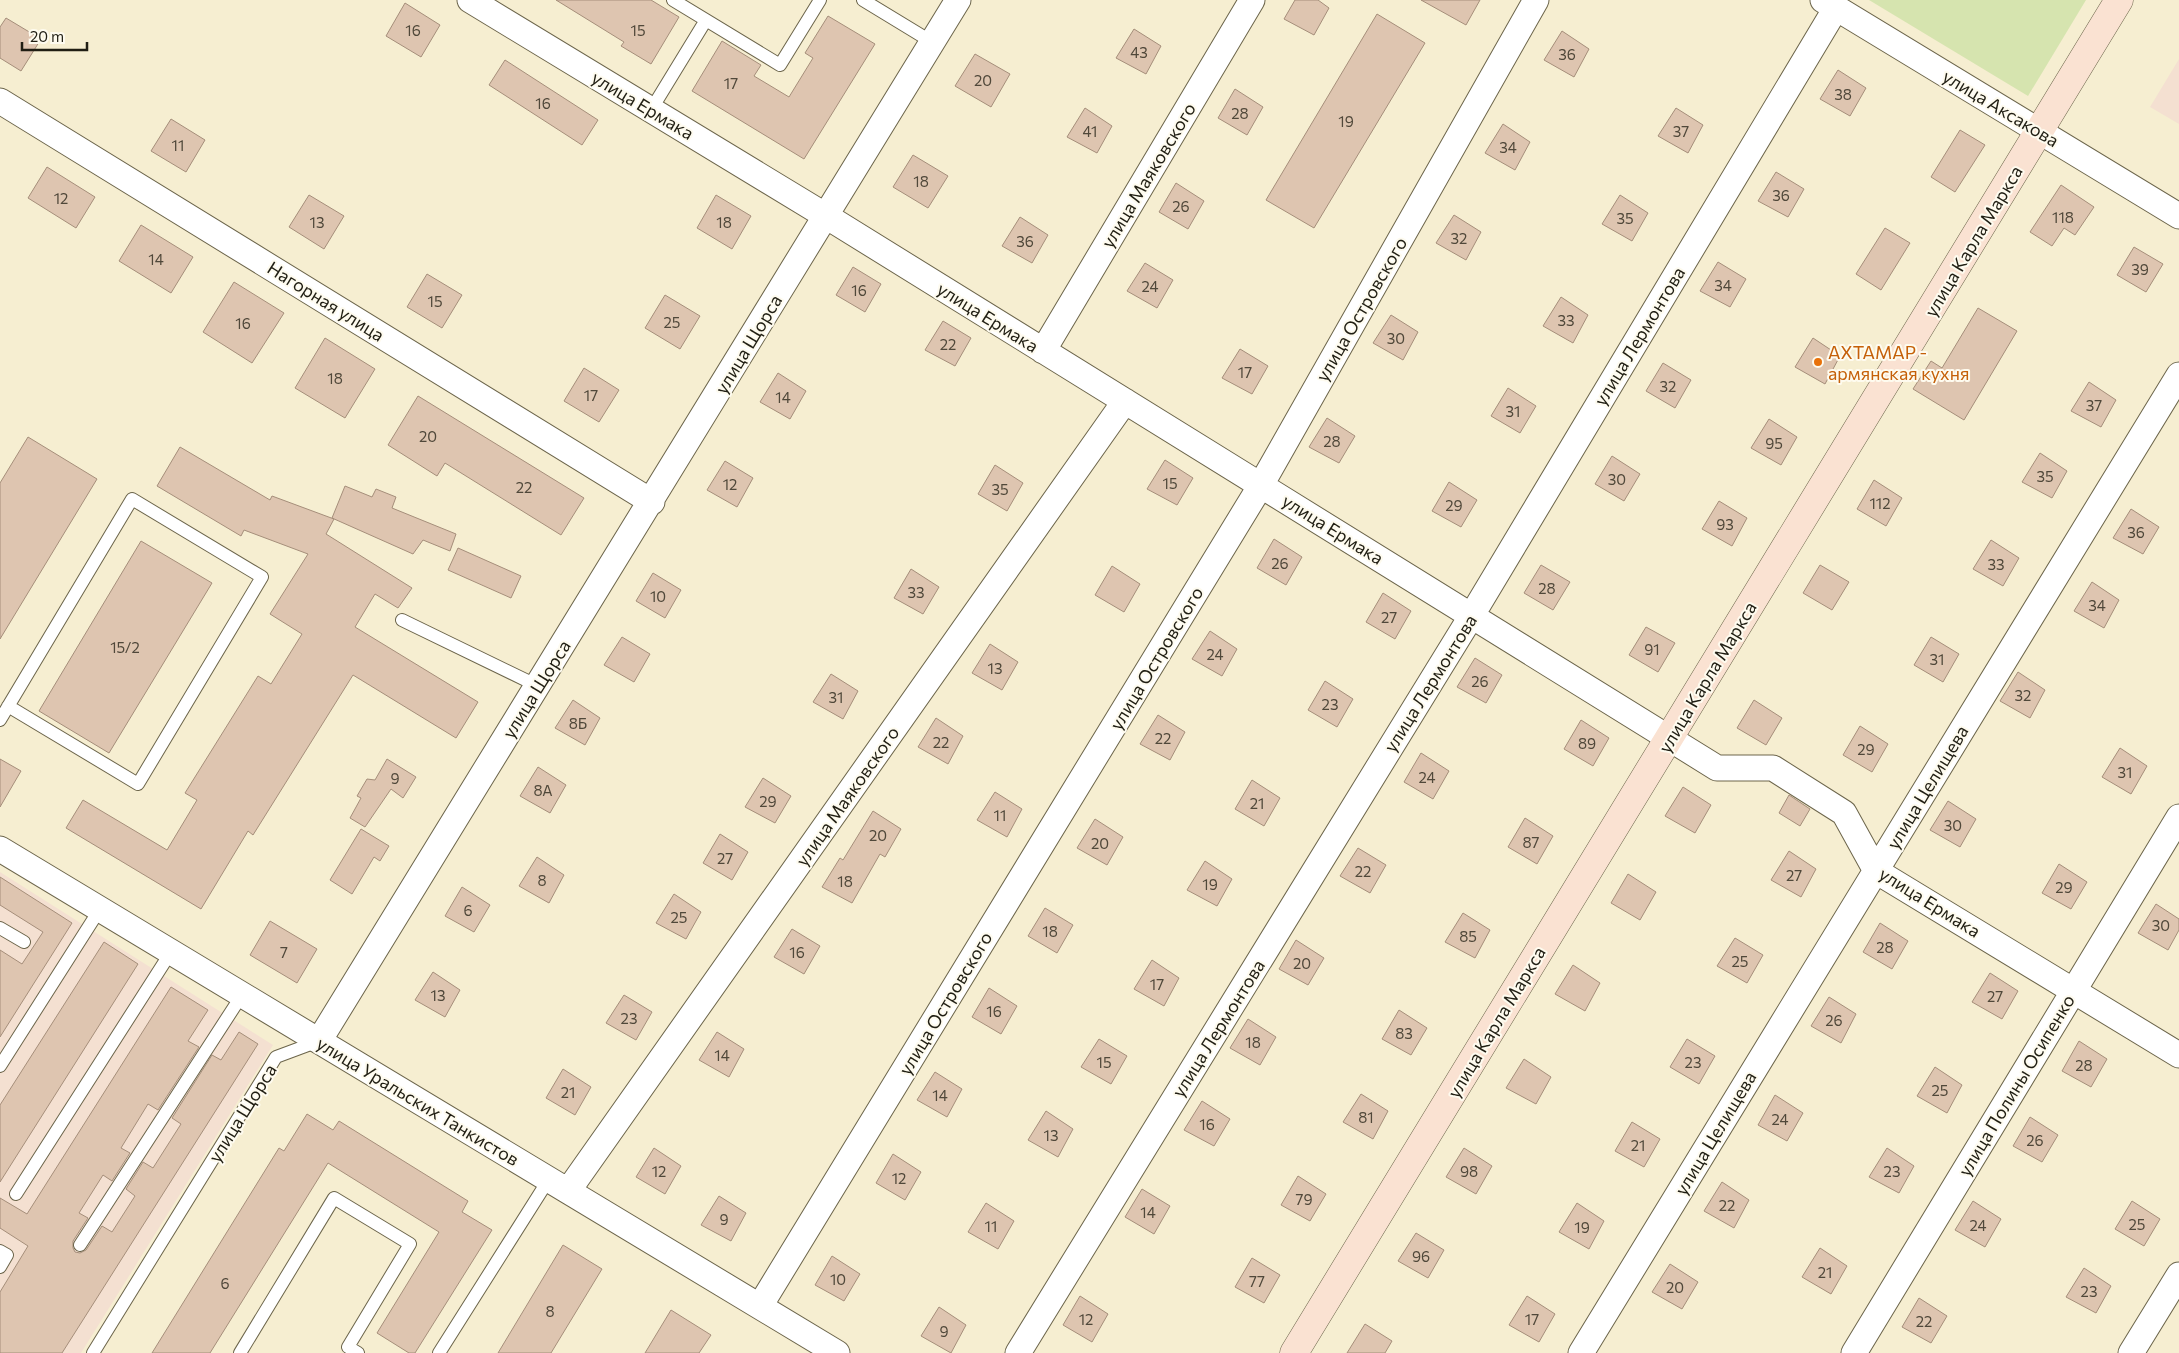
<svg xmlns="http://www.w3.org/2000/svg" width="2179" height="1353" viewBox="0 0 2179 1353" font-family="Commissioner,sans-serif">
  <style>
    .industrial { fill: #f4e0d1 }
    .green { fill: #d6e4af }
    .building { fill: #dec5b0; stroke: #a58e7a }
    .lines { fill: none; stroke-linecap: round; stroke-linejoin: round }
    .lane-casing { stroke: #6c654b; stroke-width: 14 }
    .street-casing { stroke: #6c654b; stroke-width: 27 }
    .secondary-casing { stroke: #6c654b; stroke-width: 29 }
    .lane { stroke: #fff; stroke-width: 12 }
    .street { stroke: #fff; stroke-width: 25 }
    .secondary { stroke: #fae2d2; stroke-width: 28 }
    .food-dot { fill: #e8710a; stroke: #fefbef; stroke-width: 2 }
    .labels { text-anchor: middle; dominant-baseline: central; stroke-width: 4; stroke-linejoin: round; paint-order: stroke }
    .number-label { font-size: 15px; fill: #50483a }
    .street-label { font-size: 18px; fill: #201e13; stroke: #fefbef }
    .food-label { font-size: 18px; fill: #c56008; stroke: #fefbef; text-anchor: start }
  </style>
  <rect width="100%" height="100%" fill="#f6eed1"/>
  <path class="industrial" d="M2179,59v65l-29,-17z
    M0,872l273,173 -192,308h-81z"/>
  <path class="green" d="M1869,0h217l-58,96z"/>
  <path class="building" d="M556,0h95l28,17 -28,47 -30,-18 3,-4z
    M1295,0h23l11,8 -15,27 -30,-16z
    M1421,0h59l-14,25z
    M405,3l35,22 -19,32 -35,-21z
    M1377,14l48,29 -111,185 -48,-28z
    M828,16l47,28 -71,115 -112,-68 30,-50 39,24 -7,11 35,21 24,-39 -8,-5z
    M6,18l35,21 -20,32 -21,-13v-31z
    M1134,29l27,17 -15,28 -30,-16z
    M1562,31l27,18 -15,28 -30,-17z
    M975,54l35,20 -19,33 -36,-21z
    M505,60l93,60 -16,25 -93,-60z
    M1838,70l28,18 -16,28 -30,-17z
    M1235,89l28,18 -16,28 -29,-17z
    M1085,108l27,18 -15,27 -30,-16z
    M1676,108l27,17 -15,28 -30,-17z
    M171,119l34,21 -19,32 -35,-21z
    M1503,124l27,18 -15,28 -30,-17z
    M1960,130l25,15 -30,47 -24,-15z
    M913,155l35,21 -20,32 -35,-21z
    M47,167l48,30 -19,31 -48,-30z
    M1776,172l28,17 -16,28 -30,-16z
    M1176,183l28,18 -16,28 -29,-17z
    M2061,185l33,22 -19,28 -11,-7 -12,18 -22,-14z
    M309,195l35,21 -20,33 -35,-22z
    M716,195l35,21 -19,33 -35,-21z
    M1620,195l28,18 -16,28 -30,-17z
    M1454,215l27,17 -15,28 -30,-17z
    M1020,217l28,18 -16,28 -30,-17z
    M141,225l52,32 -22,36 -52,-32z
    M1885,228l25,15 -29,47 -25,-16z
    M2134,247l29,17 -17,28 -29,-17z
    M1718,262l28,17 -16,28 -30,-16z
    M1145,263l28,17 -16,28 -30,-17z
    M853,267l28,17 -16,28 -29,-17z
    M427,274l35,21 -20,33 -35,-21z
    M234,282l50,31 -32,50 -49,-31z
    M665,295l35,21 -20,33 -35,-21z
    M1561,297l27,18 -15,28 -30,-17z
    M1978,308l39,23 -53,89 -51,-31 18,-28 11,7z
    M1391,315l27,17 -15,28 -30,-17z
    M943,321l28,17 -16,28 -30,-16z
    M325,338l50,31 -30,49 -50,-30z
    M1813,338l27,18 -15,28 -30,-17z
    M1240,349l28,17 -16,28 -30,-16z
    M1663,363l28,17 -16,28 -29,-17z
    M584,368l35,22 -20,32 -35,-21z
    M778,373l28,18 -16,28 -30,-17z
    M2089,382l27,18 -15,27 -30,-16z
    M1508,388l28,18 -16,27 -29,-17z
    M418,396l166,102 -23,37 -116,-72 -8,13 -49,-31z
    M1327,418l28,18 -16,27 -30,-16z
    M1769,419l28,18 -16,28 -30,-17z
    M28,437l69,42 -97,160v-156z
    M180,447l90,53 2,-4 62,23 -8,15 86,54 -14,20 -23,-14 -20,33 123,75 -22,36 -103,-63 -100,160 -5,-4 -47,78 -135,-81 17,-28 84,50 30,-50 -12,-7 73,-117 13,8 31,-50 -32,-20 38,-60 -64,-24 -3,6 -84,-50z
    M2040,453l27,18 -15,27 -30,-16z
    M1612,456l28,18 -16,27 -29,-17z
    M1165,460l28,18 -16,27 -30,-16z
    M725,461l28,17 -16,29 -30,-17z
    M995,465l28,18 -16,28 -29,-17z
    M1874,480l28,18 -16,28 -29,-17z
    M1449,482l28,18 -16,27 -29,-16z
    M345,486l27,11 4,-8 20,8 -4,11 64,26 -6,17 -27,-11 -10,14 -81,-36z
    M1719,501l28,17 -15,28 -30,-17z
    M2131,509l28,18 -16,27 -30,-16z
    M1274,539l28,18 -16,28 -29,-17z
    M1991,540l28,18 -16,28 -30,-17z
    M141,541l71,42 -103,170 -70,-42z
    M458,548l63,28 -10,22 -63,-28z
    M1541,565l29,17 -17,28 -29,-17z
    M1820,565l29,17 -17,28 -29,-17z
    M1112,566l28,18 -16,28 -29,-17z
    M911,569l28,18 -16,27 -29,-16z
    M653,573l28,17 -16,28 -29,-17z
    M2092,582l27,18 -15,28 -30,-17z
    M1383,593l28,18 -16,28 -29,-17z
    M1646,627l29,16 -17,29 -29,-17z
    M1210,631l27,18 -15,27 -30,-17z
    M622,637l28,17 -16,28 -30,-17z
    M1931,637l28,17 -16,28 -29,-17z
    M990,644l28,18 -16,28 -30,-17z
    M1475,658l27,17 -16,28 -29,-16z
    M2018,672l27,18 -15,28 -30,-17z
    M831,674l27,17 -15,28 -30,-17z
    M1325,681l28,18 -16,28 -29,-17z
    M573,700l27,18 -15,27 -30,-17z
    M1754,700l28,18 -16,27 -29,-17z
    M1158,715l27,17 -15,28 -30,-16z
    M936,718l27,18 -15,28 -30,-17z
    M1581,720l28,18 -16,28 -29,-17z
    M1860,726l28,18 -16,28 -29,-17z
    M2120,748l27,18 -16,28 -29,-17z
    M1421,753l28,18 -16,28 -29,-17z
    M0,759l21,12 -21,36z
    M387,759l29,18 -13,21 -12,-9 -26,38 -15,-9 11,-20 -4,-2 10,-17 8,1z
    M538,767l28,18 -16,28 -30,-17z
    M763,778l28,18 -16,27 -30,-16z
    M1252,780l28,18 -16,28 -29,-17z
    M1683,787l28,18 -16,28 -30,-17z
    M995,792l27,17 -15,28 -30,-17z
    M1789,795l21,14 -10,17 -21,-13z
    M1948,801l28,18 -16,28 -30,-17z
    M873,811l28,18 -16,28 -5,-3 -28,49 -30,-16 18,-29 3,2z
    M1525,818l28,18 -16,28 -29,-17z
    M1095,819l28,18 -16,28 -30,-17z
    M361,829l28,17 -9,15 -6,-4 -22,37 -22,-14z
    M720,834l28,18 -16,28 -29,-17z
    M1358,848l28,17 -16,28 -30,-17z
    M1789,851l27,18 -15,28 -30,-17z
    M537,857l27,18 -15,28 -30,-17z
    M1205,861l27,18 -15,27 -30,-16z
    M2059,864l28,18 -16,27 -29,-16z
    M1628,874l28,18 -16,28 -29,-17z
    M0,877l72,46 -72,114v-87l22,14 21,-32 -43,-27z
    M462,887l28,18 -16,27 -29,-16z
    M674,894l27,18 -15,27 -30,-16z
    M2156,904l23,15v11l-11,20 -30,-17z
    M1045,908l28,17 -16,28 -29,-17z
    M1463,913l27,17 -15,28 -30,-16z
    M270,921l47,28 -20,34 -47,-28z
    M1880,923l28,18 -16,28 -29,-17z
    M792,929l28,17 -16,28 -30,-17z
    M1735,938l28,17 -16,28 -30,-17z
    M1296,940l28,18 -16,27 -29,-16z
    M104,942l34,22 -138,218v-77z
    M1152,960l27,18 -15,28 -30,-17z
    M1573,965l27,18 -15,28 -30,-17z
    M433,972l27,18 -15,27 -30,-17z
    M1990,973l28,18 -16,28 -30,-17z
    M171,987l37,23 -20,31 11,6 -41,63 -10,-6 -27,44 9,5 -18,28 -9,-6 -24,38 9,5 -15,23v7l2,4 5,1 6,-3 16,-24 10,6 23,-36 -9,-7 17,-27 10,6 28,-44 -9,-6 40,-63 9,5 18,-28 19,12 -196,309h-62v-61l28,-46 -28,-18v-30l27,16z
    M989,988l28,18 -16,28 -29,-17z
    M624,995l28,17 -16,28 -30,-17z
    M1829,997l27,17 -15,29 -30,-17z
    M1399,1010l28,18 -16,27 -29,-16z
    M1248,1019l28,18 -16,28 -30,-17z
    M717,1032l27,17 -15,28 -30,-17z
    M1099,1039l28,17 -16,28 -30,-17z
    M1687,1039l28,17 -16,28 -29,-17z
    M2079,1041l28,18 -16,28 -29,-16z
    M1524,1059l27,18 -15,27 -30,-16z
    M1935,1067l27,18 -15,28 -30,-17z
    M563,1069l28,18 -16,28 -29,-17z
    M935,1072l27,17 -15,28 -30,-17z
    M1361,1094l27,17 -15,28 -30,-17z
    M1775,1095l28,18 -16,28 -29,-16z
    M1202,1101l28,18 -16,27 -30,-16z
    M1046,1111l27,18 -15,28 -30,-17z
    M307,1114l26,16 6,-9 129,80 -6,11 30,18 -77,123h-6l-32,-20 62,-101 -111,-69 -118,190h-58l127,-205 5,3z
    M2030,1117l28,18 -16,27 -29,-16z
    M1632,1122l28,17 -16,28 -29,-16z
    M654,1148l27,18 -16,28 -29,-17z
    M1464,1148l28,18 -16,28 -30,-17z
    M1887,1148l27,18 -15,27 -30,-16z
    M893,1154l28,18 -16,28 -29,-17z
    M1298,1176l28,18 -16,27 -29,-16z
    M1722,1182l27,18 -15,28 -30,-17z
    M1142,1189l28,17 -16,28 -29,-17z
    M719,1196l27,17 -15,28 -30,-16z
    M1973,1201l28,18 -16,28 -30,-17z
    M2132,1201l28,18 -16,27 -29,-17z
    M986,1203l28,18 -16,28 -30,-17z
    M1577,1203l27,18 -15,28 -30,-17z
    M1416,1233l28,17 -16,28 -30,-17z
    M563,1245l39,24 -51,84h-53z
    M1820,1248l27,18 -16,28 -29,-17z
    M832,1256l28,18 -16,27 -29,-16z
    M1252,1258l28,17 -16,28 -29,-16z
    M1670,1264l28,18 -16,27 -30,-17z
    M2084,1268l27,18 -15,27 -30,-16z
    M1080,1296l28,18 -16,28 -29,-17z
    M1527,1296l28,18 -16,28 -30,-17z
    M1919,1298l28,18 -16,27 -29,-16z
    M939,1307l27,18 -15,28 -30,-17z
    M671,1310l40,25 -12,18h-54z
    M1365,1324l27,17 -7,12h-38z"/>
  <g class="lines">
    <defs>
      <path id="lane" d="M673,0l107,65 40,-65
        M863,0l69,42
        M651,110l55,-90
        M402,620l136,66
        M0,720l132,-221 130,78 -124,207 -130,-78
        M0,928l24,14
        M0,1066l100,-157
        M16,1194l155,-242
        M80,1245l162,-250
        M0,1251l7,4 -7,12
        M93,1353l183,-296 43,-16
        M240,1353l94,-155 76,46 -62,103 10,6
        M439,1353l110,-174"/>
      <path id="street" d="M470,0l356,216 891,552h56l71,45 32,58 303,184
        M1823,0l356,216
        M0,101l652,401
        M1043,351l209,-351
        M0,849l837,504
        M319,1041l639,-1041
        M568,1191l557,-790
        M760,1306l501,-821 275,-485
        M1018,1353l454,-738 364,-607
        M1581,1353l598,-978
        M1854,1353l325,-536
        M2131,1353l48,-78"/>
      <path id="secondary" d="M1294,1353l825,-1353"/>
    </defs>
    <use href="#lane" class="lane-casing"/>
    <use href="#street" class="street-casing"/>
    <use href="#secondary" class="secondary-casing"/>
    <use href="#lane" class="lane"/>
    <use href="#street" class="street"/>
    <use href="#secondary" class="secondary"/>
  </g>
  <circle class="food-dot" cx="1818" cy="362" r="5"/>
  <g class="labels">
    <g class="number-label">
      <text x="413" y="30">16</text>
      <text x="638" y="30">15</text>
      <text x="1139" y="52">43</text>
      <text x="1567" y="54">36</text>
      <text x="983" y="80">20</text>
      <text x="731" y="83">17</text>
      <text x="1843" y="94">38</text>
      <text x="543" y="103">16</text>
      <text x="1240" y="113">28</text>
      <text x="1346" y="121">19</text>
      <text x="1090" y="131">41</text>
      <text x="1681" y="131">37</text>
      <text x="178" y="145">11</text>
      <text x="1508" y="147">34</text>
      <text x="921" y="181">18</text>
      <text x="1781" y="195">36</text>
      <text x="61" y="198">12</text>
      <text x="1181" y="206">26</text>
      <text x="2063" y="217">118</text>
      <text x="1625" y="218">35</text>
      <text x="317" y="222">13</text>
      <text x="724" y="222">18</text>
      <text x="1459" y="238">32</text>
      <text x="1025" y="241">36</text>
      <text x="156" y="259">14</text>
      <text x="2140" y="269">39</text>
      <text x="1723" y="285">34</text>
      <text x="1150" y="286">24</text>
      <text x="859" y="290">16</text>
      <text x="435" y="301">15</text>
      <text x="1566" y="320">33</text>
      <text x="672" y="322">25</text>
      <text x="243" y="323">16</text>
      <text x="1396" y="338">30</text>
      <text x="948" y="344">22</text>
      <text x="1245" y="372">17</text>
      <text x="335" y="378">18</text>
      <text x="1668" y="386">32</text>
      <text x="591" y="395">17</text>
      <text x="783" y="397">14</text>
      <text x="2094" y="405">37</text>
      <text x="1513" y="411">31</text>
      <text x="428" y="436">20</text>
      <text x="1332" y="441">28</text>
      <text x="1774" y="443">95</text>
      <text x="2045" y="476">35</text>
      <text x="1617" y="479">30</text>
      <text x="1170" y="483">15</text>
      <text x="730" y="484">12</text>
      <text x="524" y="487">22</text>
      <text x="1000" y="489">35</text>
      <text x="1880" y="503">112</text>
      <text x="1454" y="505">29</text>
      <text x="1725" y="524">93</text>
      <text x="2136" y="532">36</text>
      <text x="1280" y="563">26</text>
      <text x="1996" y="564">33</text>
      <text x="1547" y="588">28</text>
      <text x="916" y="592">33</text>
      <text x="658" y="596">10</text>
      <text x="2097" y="605">34</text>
      <text x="1389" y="617">27</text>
      <text x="125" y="647">15/2</text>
      <text x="1652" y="649">91</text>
      <text x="1215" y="654">24</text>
      <text x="1937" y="659">31</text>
      <text x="995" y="668">13</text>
      <text x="1480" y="681">26</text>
      <text x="2023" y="695">32</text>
      <text x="836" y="697">31</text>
      <text x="1330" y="704">23</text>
      <text x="578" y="723">8Б</text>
      <text x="1163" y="738">22</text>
      <text x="941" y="742">22</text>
      <text x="1587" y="743">89</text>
      <text x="1866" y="749">29</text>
      <text x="2125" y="772">31</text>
      <text x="1427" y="777">24</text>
      <text x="395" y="778">9</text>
      <text x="543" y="790">8А</text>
      <text x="768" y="801">29</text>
      <text x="1257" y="803">21</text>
      <text x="1000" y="815">11</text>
      <text x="1953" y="825">30</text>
      <text x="878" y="835">20</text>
      <text x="1531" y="842">87</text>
      <text x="1100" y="843">20</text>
      <text x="725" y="858">27</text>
      <text x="1363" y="871">22</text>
      <text x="1794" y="875">27</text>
      <text x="542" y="880">8</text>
      <text x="845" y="881">18</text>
      <text x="1210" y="884">19</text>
      <text x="2064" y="887">29</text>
      <text x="468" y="910">6</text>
      <text x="679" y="917">25</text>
      <text x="2161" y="925">30</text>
      <text x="1050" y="931">18</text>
      <text x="1468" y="936">85</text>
      <text x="1885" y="947">28</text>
      <text x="284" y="952">7</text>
      <text x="797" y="952">16</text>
      <text x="1740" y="961">25</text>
      <text x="1302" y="963">20</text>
      <text x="1157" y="984">17</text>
      <text x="438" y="995">13</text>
      <text x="1995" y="996">27</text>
      <text x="994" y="1011">16</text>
      <text x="629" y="1018">23</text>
      <text x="1834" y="1020">26</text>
      <text x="1404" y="1033">83</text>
      <text x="1253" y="1042">18</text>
      <text x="722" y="1055">14</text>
      <text x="1104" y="1062">15</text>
      <text x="1693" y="1062">23</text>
      <text x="2084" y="1065">28</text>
      <text x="1940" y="1090">25</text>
      <text x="568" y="1092">21</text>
      <text x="940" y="1095">14</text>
      <text x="1366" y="1117">81</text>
      <text x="1780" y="1119">24</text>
      <text x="1207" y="1124">16</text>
      <text x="1051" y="1135">13</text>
      <text x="2035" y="1140">26</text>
      <text x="1638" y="1145">21</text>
      <text x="659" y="1171">12</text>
      <text x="1469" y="1171">98</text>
      <text x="1892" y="1171">23</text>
      <text x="899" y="1178">12</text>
      <text x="1304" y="1199">79</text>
      <text x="1727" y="1205">22</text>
      <text x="1148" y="1212">14</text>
      <text x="724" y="1219">9</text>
      <text x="2137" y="1224">25</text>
      <text x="1978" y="1225">24</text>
      <text x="991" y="1226">11</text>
      <text x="1582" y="1227">19</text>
      <text x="1421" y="1256">96</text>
      <text x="1825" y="1272">21</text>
      <text x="838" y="1279">10</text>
      <text x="1257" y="1281">77</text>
      <text x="225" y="1283">6</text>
      <text x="1675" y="1287">20</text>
      <text x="2089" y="1291">23</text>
      <text x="550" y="1311">8</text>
      <text x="1086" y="1319">12</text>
      <text x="1532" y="1319">17</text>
      <text x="1924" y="1321">22</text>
      <text x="944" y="1331">9</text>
    </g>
    <g class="street-label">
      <text transform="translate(643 105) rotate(31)">улица Ермака</text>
      <text transform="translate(2001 108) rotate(31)">улица Аксакова</text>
      <text transform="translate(1148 175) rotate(-59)">улица Маяковского</text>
      <text transform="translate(1973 241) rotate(-59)">улица Карла Маркса</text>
      <text transform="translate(326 301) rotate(32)">Нагорная улица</text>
      <text transform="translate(1361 309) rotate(-60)">улица Островского</text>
      <text transform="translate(988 317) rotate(32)">улица Ермака</text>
      <text transform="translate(1639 336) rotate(-59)">улица Лермонтова</text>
      <text transform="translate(748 344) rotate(-59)">улица Щорса</text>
      <text transform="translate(1333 529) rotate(32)">улица Ермака</text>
      <text transform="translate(1156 658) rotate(-59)">улица Островского</text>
      <text transform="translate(1707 677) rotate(-59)">улица Карла Маркса</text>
      <text transform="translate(1430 683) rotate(-58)">улица Лермонтова</text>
      <text transform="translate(536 689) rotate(-58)">улица Щорса</text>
      <text transform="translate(1927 787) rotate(-59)">улица Целищева</text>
      <text transform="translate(847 796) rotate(-55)">улица Маяковского</text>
      <text transform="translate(1930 902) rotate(32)">улица Ермака</text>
      <text transform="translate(945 1003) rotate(-59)">улица Островского</text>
      <text transform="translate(1496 1022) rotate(-59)">улица Карла Маркса</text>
      <text transform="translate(1218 1028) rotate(-58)">улица Лермонтова</text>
      <text transform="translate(2016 1085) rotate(-59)">улица Полины Осипенко</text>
      <text transform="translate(418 1101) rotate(31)">улица Уральских Танкистов</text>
      <text transform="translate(242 1113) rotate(-58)">улица Щорса</text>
      <text transform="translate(1715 1133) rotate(-59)">улица Целищева</text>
    </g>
    <g class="food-label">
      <text x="1828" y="352">АХТАМАР -<tspan x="1828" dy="21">армянская кухня</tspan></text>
    </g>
  </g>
  <path d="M22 42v8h65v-8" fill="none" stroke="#201e13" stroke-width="2.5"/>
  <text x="30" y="42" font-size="15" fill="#201e13" stroke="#fefbef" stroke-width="4" paint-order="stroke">20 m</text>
</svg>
